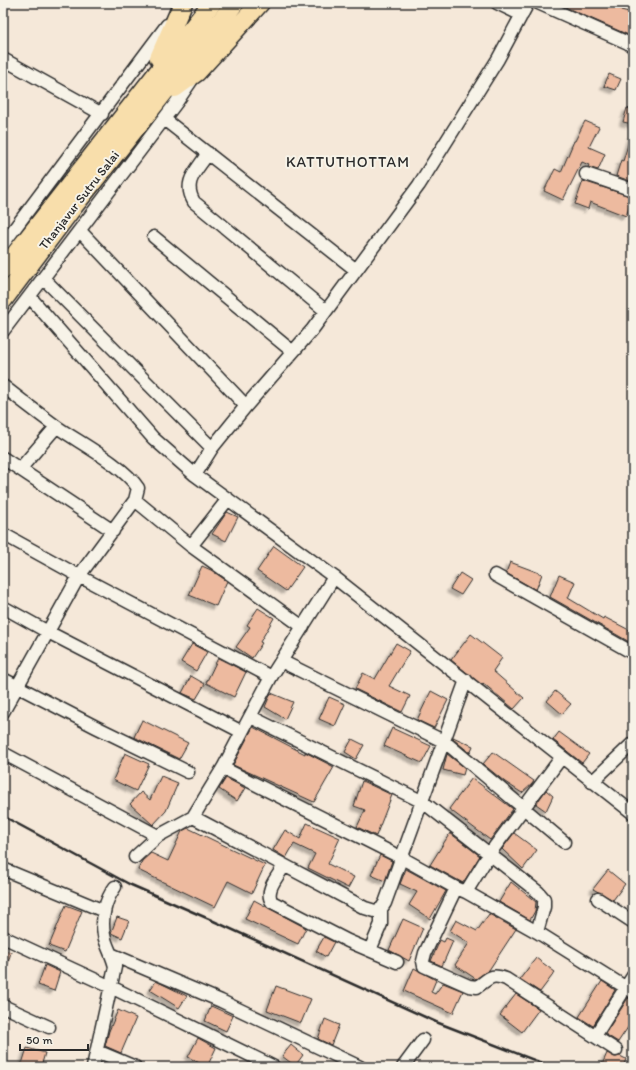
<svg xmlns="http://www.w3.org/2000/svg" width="636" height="1070" viewBox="0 0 636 1070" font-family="Itim,sans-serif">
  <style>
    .building { fill: #edba9f; stroke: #2b2b2b; filter: url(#shadow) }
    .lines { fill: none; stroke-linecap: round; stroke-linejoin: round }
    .minor-casing { stroke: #2b2b2b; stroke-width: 15 }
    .highway-casing { stroke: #2b2b2b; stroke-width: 21 }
    .minor { stroke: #f7f3e8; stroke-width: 12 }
    .highway { stroke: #f8deab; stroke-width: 18 }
    .rail { stroke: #2b2b2b; stroke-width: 2.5 }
    .labels { text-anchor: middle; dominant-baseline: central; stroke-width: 4; stroke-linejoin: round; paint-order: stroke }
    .street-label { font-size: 13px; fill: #2b2b2b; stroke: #f7f3e8 }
    .quarter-label { font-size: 15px; letter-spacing: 1px; fill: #2b2b2b; stroke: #f7f3e8 }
  </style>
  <defs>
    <filter id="shadow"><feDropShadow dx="-3.5" dy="3.5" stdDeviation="1" flood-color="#0004"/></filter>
  </defs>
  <rect width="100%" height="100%" fill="#f5e8d9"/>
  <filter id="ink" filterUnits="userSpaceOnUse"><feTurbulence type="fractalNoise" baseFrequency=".025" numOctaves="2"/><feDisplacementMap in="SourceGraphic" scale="8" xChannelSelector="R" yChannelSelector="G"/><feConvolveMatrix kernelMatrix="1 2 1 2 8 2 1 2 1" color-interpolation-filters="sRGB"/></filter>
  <g filter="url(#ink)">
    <path class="building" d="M556,3h54l12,4 -1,3 12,3v24z
      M609,74l12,5 -5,11 -12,-4z
      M627,108l6,2v14l-10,-2z
      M585,121l14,6 -10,20 16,7 -7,16 -10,-3 1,-2 -7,-3 -19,38 -19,-9 11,-22 6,3 13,-31h1z
      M631,135h2v47l-17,-6 5,-16 2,1z
      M583,181l50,16 -7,19 -36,-14 -2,7 -13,-5z
      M227,512l11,5 -12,24 -14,-7z
      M274,546l29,21 -17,24 -29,-20z
      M510,562l32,12 -6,16 -30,-17z
      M202,566l9,4 16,11 -11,25 -27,-11z
      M460,573l11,7 -10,15 -11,-6z
      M559,575l16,7 -7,16 35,21 1,-2 29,15v12l-83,-47z
      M258,608l16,10 -14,24 2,1 -10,15 -16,-11 14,-20 -3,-2z
      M471,634l31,24 -9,13 31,27 -10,11 -31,-26 -1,2 -31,-25z
      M396,643l14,8 -21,35 21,10 -8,16 -47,-23 8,-16 12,6z
      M192,644l15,8 -11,19 -15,-9z
      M218,658l28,14 -12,25 -28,-14z
      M191,676l14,8 -9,15 -14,-6z
      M431,691l17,9 -14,28 -17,-8z
      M555,691l16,13 -9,10 -15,-13z
      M271,693l22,9 -8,17 -20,-12z
      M329,697l16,7 -10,22 -16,-7z
      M142,720l46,23 -9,16 -45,-22z
      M253,727l52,27v-2l29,15 -20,35 -81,-37z
      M392,728l39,18 -9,17 -38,-17z
      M559,732l30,22 -7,9 -29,-23z
      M453,737l20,9 -3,7 -17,-14z
      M352,739l12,6 -8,14 -11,-7z
      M493,752l41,29 -2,3 -10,9 -17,-11 -22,-18z
      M125,753l24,11 -13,27 -23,-11z
      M447,754l18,14 -2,7 -20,-5z
      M161,776l17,7 -12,28 -13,14 -23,-21 11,-12 9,8z
      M226,778l19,10 -8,13 -18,-12z
      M472,778l41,31 -23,31 -41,-31z
      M362,781l30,14 -16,41 -19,-9 8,-17 -11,-4z
      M546,790l7,6 -7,15 -10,-7z
      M307,823l33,15 -12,26 26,13 -6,11 -40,-20 7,-14 -21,-10 -8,14 -13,-8 12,-20 15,9z
      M188,828l77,37 -13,28 -24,-12 -13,26 -77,-37 4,-9 9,-8 17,8 14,-30z
      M450,833l30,23 -17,27 -33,-18z
      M514,833l23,17 -14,19 -21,-20z
      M380,855l12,6 -7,20 -14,-6z
      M406,869l40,22 -16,28 -21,-14 8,-13 -17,-8z
      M608,870l17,14 -12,16 -20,-11z
      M511,882l25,20 -1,9 -5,9 -31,-18z
      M254,900l52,28 -8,16 -53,-25z
      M66,905l16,6 -17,41 -16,-6z
      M489,914l27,15 -27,41 -13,9 -21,-14 14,-22 -19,-12 6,-11 21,11z
      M117,917l12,4 -7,17 -11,-5z
      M403,919l20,9 -14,33 -20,-11z
      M324,937l10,5 -8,15 -10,-6z
      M446,938l7,3 -11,25 -11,-5 9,-21 4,2z
      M3,950l8,2 -6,22h-2z
      M536,958l19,14 -15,20 -20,-13z
      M45,965l15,7 -6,19 -16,-6z
      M414,968l22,12 -5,12 4,2 8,-11 20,8 -10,22 -49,-22z
      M156,981l31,15 -8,12 -29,-18z
      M602,981l13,9 -22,36 -14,-9z
      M276,986l35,13 -10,24 -34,-13z
      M516,994l23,15 -17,23 -22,-17z
      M628,998l5,1v21l-15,22 -13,-8z
      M211,1006l22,10 -7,15 -21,-10z
      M118,1010l18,8 -15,35 -16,-7 4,-15z
      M325,1019l14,6 -8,20 -13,-6z
      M198,1038l18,10 -9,19 -19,-10z
      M291,1045l12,10 -8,11 -13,-10z
      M27,1048l18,5 -4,14h-20z
      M607,1053l8,4 5,-1 6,3 -3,8h-22z"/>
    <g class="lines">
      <defs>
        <path id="minor" d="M497,3l25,12
          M538,3l90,40 5,4
          M3,59l99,55
          M164,119l192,151
          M208,153c-11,18 -26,28 -14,49l132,109
          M586,174l47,16
          M80,231l166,175
          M154,237l139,115
          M3,244l164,-219
          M43,278l169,170
          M30,297l123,141 42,37 139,102 299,236
          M3,331l173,-228 15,-22
          M3,386c18,14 36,28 54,41 23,16 67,39 81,61l-3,12 -56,76 -76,136
          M3,458l110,73
          M20,469l36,-42
          M195,475l17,-27 34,-42 66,-76 107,-145 79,-126 30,-56
          M135,500l56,46 112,81
          M3,534l76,42 192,101
          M191,546l37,-47
          M495,575l138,78
          M3,607l45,25 194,100
          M281,661l164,81 119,100
          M3,679l93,48 92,45
          M251,717l172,85 115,90 6,7v8l-7,25
          M3,753l155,83
          M223,768l179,90 54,30 10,4 71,40 96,60
          M592,782l41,-39
          M193,817l172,91 10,3 6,-2 4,-6 81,-223
          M135,857l23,-21 35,-19 30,-49 48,-91 63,-100
          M284,866c-6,10 -20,25 -12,36l76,39 49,21
          M3,869l101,42
          M456,888l-31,65 -2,8 1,5 45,20 8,1c12,-8 13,-14 29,-8l110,71
          M466,892l24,-39 71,-95
          M598,899l35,23
          M3,937l108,50 163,80
          M370,950l11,-26v-15
          M113,955l108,46 139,66
          M3,1006l46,21
          M595,1036l38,-60
          M97,1051l38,16
          M93,1067l22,-100c-2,-11 -9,-21 -11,-32 -3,-17 1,-35 11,-48
          M403,1067l20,-27"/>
        <path id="highway" d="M159,58l24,-55
          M175,88l22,-16 63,-69
          M3,270l209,-267
          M3,300l70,-93 162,-204"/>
      </defs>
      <use href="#minor" class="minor-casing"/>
      <use href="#highway" class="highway-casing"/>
      <use href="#minor" class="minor"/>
      <use href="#highway" class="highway"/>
      <path class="rail" d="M3,816l126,68 80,35 227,103 116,45"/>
    </g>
  </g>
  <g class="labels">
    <g class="street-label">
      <text transform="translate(79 200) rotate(-52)">Thanjavur Sutru Salai</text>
    </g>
    <g class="quarter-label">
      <text x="348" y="162">KATTUTHOTTAM</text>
    </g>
  </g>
  <rect width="636" height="1070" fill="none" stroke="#f7f3e8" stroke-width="16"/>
  <rect x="8" y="8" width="620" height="1054" fill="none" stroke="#2b2b2b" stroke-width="1.5" filter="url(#ink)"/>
  <path d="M20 1044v6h68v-6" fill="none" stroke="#2b2b2b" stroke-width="2"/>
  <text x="26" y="1044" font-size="12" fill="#2b2b2b" stroke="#f7f3e8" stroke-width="3" paint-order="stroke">50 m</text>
</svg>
